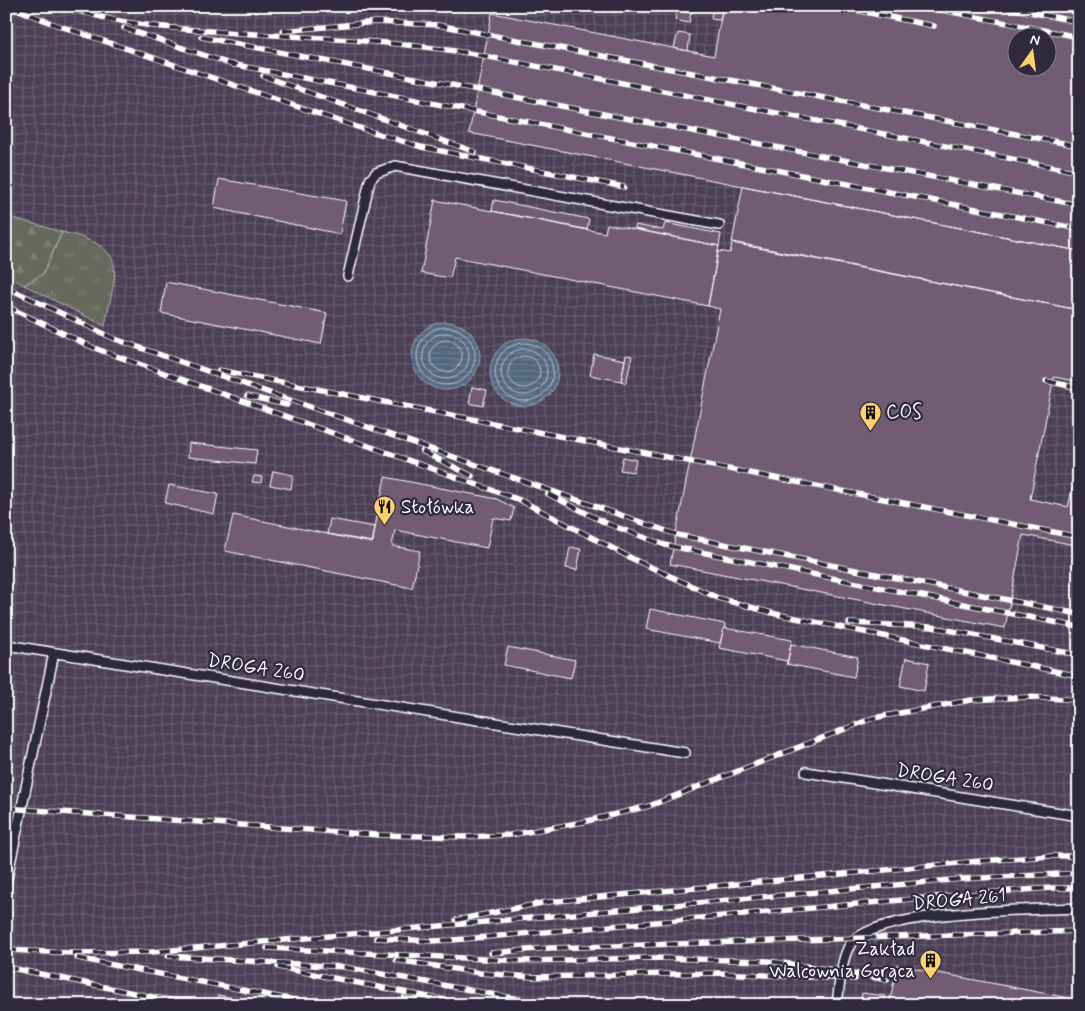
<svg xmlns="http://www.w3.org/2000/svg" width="1085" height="1011" viewBox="0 0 1085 1011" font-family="Mynerve,sans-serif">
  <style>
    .industrial { fill: url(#industrial-grid); fill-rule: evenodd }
    .grass { fill: url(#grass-tufts); stroke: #b2b5ae }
    .forest { fill: url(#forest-firs); stroke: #b2b5ae }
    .water { fill: url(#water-rules); stroke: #98a4b2 }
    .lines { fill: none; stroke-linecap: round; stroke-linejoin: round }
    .shore { stroke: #bac3cc; stroke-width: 1 }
    .building { fill: #715c73; stroke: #fff; fill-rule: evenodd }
    .lane-casing { stroke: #fff; stroke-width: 12 }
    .lane { stroke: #2f2a3d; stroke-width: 9 }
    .rail-casing { stroke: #fff; stroke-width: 5.5 }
    .rail { stroke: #2f2a3d; stroke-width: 4; stroke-dasharray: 11; stroke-linecap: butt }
    .labels { text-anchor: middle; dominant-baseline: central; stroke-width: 4.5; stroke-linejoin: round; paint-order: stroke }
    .poi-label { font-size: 19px; fill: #fff; stroke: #2f2a3d; text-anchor: start }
    .street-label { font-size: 19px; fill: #fff; stroke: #2f2a3d }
  </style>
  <defs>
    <pattern id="industrial-grid" width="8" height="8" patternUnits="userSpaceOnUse" patternTransform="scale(1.25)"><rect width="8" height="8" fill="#4c4055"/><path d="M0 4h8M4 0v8" fill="none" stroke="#675d6e"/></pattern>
    <pattern id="grass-tufts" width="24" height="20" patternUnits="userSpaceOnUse" patternTransform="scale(1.25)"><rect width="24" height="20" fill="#656b5d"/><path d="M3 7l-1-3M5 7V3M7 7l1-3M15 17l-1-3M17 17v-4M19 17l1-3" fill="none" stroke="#7c8175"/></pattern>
    <pattern id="forest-firs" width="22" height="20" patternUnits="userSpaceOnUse" patternTransform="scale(1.25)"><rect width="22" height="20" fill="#656b5d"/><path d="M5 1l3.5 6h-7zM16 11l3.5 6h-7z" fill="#7c8175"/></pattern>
    <pattern id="water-rules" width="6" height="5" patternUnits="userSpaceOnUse" patternTransform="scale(1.25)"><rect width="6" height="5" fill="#53687f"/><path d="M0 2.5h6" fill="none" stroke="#6d7f92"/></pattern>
  </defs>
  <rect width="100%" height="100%" fill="#3c3448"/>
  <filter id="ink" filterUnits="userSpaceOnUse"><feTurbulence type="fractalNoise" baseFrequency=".02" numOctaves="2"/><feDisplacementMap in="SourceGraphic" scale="10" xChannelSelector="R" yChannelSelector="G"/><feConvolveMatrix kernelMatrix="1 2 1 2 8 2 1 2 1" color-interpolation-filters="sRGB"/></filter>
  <g filter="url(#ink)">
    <path class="industrial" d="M6,6h1073v999h-1073zM1018,38h30v30h-30z"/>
    <path class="grass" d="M62,232c69,16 54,36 43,94l-81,-41 19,-11z"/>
    <path class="forest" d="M6,216l56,16 -19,42 -19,11 -18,-10z"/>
    <path class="water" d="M412 356a34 34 0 1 1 68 0a34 34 0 1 1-68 0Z
      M490 372a34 34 0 1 1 68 0a34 34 0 1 1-68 0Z"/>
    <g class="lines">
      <path class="shore" d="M417 356a29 29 0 1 1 58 0a29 29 0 1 1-58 0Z
        M423 356a23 23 0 1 1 46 0a23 23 0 1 1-46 0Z
        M430 356a16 16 0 1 1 32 0a16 16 0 1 1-32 0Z
        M495 372a29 29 0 1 1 58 0a29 29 0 1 1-58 0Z
        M501 372a23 23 0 1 1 46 0a23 23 0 1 1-46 0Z
        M508 372a16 16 0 1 1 32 0a16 16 0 1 1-32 0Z"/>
    </g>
    <path class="building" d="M667,6h42l-1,3 -16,-3 -1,7 -25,-4z
      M713,6h10l-3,14 -9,-1z
      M723,6h356v245l-610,-118 23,-120 222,43zM1018,38h30v30h-30z
      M677,11l14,2 -2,10 -14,-3z
      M678,33l12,2 -2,16 -14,-3z
      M219,179l127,22 -6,33 -126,-26z
      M743,186l336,65v59l-347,-68z
      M435,200l170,33 2,-9 112,22 -11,60 -253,-49 -5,21 -29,-5z
      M494,200l95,19 -2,11 -95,-19z
      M665,223l56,11 -2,12 -84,-17v-4l28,5z
      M732,243l347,67v72l-25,-5 -24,122 38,8 4,-18 5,-8h2v42l-4,22 -52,-10 -18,93 -335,-64 50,-255 -12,-3 10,-55 12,2z
      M166,282l161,31 -6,31 -160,-31z
      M594,354l31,6 -4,21 -31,-6z
      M626,355l6,1 -6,27 -5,-2z
      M472,387l15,3 -4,16 -14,-3z
      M189,443l68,7 -2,14 -67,-7z
      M623,457l13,3 -3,12 -13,-2z
      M273,471l20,4 -2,14 -21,-4z
      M254,476l8,1 -1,6 -9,-1z
      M385,477l112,22 17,9 -3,13 -18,-3 -6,30 -92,-18 -3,16 28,5 -8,37 -187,-37 8,-36 139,28z
      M169,485l49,9 -4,20 -49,-11z
      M330,519l45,8 -2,15 -46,-8z
      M1079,523v28l-5,-1z
      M570,547l11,2 -4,21 -11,-2z
      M650,609l75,15 -5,19 -74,-14z
      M724,628l68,12 -5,25v-4l-68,-13z
      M791,644l67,13 -4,20 -67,-13z
      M508,647l67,13 -4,18 -67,-13z
      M906,658l23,5 -5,28 -24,-5z
      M897,965l182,35v5h-219l2,-12 23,3 -1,4 6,1z
      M218,995l51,10h-53z"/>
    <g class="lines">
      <defs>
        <path id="lane" d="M348,276l22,-96 6,-7 19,-7 324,59
          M6,645l679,108
          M806,772l273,44
          M6,883l48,-230
          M837,1005c2,-16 4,-47 13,-60 24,-36 184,-35 229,-37"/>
      </defs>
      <use href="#lane" class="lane-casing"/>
      <use href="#lane" class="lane"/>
      <defs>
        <path id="rail" d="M10,6l41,17 306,104 64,20 203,40
          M63,6c56,20 117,23 176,27 79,5 157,8 235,21l605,118
          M835,6l99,20
          M921,6l158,31
          M999,6l80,16
          M124,28l109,37
          M283,31l93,-9 62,3 641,121
          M201,37l878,168
          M226,63l853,166
          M263,76l212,76
          M6,287l109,52 563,196 401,79
          M6,306l88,42 426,152 113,59 85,39 58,16 303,62
          M219,370l860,167
          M1046,381l33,7
          M247,396l40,9
          M422,451l50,25
          M548,494l60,30 57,21 414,82
          M849,623l83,4 147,28
          M6,808l372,27 87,2 45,-2 73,-13 66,-16 224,-88 98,-18 58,-3 50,3
          M456,920l91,-18 433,-41 71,-5h28
          M376,938l55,3 22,-1 528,-47 71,-5h27
          M267,948l256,13 131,-3 114,3 74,10 45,9
          M6,950l66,3 79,-1 811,-73 117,-6
          M491,953l59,-5 529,-17
          M168,956l176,11 208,38
          M77,958l243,47
          M396,960l84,13 52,4 187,-4 136,6
          M6,967l187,38
          M278,967l191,38
          M404,998l19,7"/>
      </defs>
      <use href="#rail" class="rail-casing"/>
      <use href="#rail" class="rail"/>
    </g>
  </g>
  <defs>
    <symbol id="building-pin" viewBox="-11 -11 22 30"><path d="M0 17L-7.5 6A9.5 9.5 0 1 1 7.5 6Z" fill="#ffd166" stroke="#2f2a3d"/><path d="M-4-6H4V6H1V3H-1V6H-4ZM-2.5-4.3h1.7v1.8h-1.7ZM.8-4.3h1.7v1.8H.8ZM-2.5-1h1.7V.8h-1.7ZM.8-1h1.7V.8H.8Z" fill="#111"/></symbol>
    <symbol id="restaurant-pin" viewBox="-11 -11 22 30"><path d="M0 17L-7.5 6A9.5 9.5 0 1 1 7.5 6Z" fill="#ffd166" stroke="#2f2a3d"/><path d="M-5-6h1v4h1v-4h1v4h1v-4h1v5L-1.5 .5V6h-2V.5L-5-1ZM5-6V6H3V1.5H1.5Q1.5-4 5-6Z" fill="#111"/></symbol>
  </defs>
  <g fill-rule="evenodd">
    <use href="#building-pin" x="858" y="400" width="25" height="34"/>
    <use href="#restaurant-pin" x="372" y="494" width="25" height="34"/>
    <use href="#building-pin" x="918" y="948" width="25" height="34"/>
  </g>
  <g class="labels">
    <g class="poi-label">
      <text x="886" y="412">COS</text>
      <text x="401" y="507">Stołówka</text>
      <text x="915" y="949" text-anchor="end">Zakład<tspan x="915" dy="22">Walcownia Gorąca</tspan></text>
    </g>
    <g class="street-label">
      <text transform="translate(256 668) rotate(9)">DROGA 260</text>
      <text transform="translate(945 778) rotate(9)">DROGA 260</text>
      <text transform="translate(959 900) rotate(-5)">DROGA 261</text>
    </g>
  </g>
  <rect width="1085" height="1011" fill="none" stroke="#2f2a3d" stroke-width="25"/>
  <rect x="12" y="12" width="1060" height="986" fill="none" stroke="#fff" stroke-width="2" filter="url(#ink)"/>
  <g transform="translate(1032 52) rotate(14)"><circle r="24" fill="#2f2a3d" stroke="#827f8b"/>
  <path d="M0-4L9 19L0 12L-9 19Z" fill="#ffd166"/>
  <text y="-8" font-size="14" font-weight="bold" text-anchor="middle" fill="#ffffff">N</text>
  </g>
</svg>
